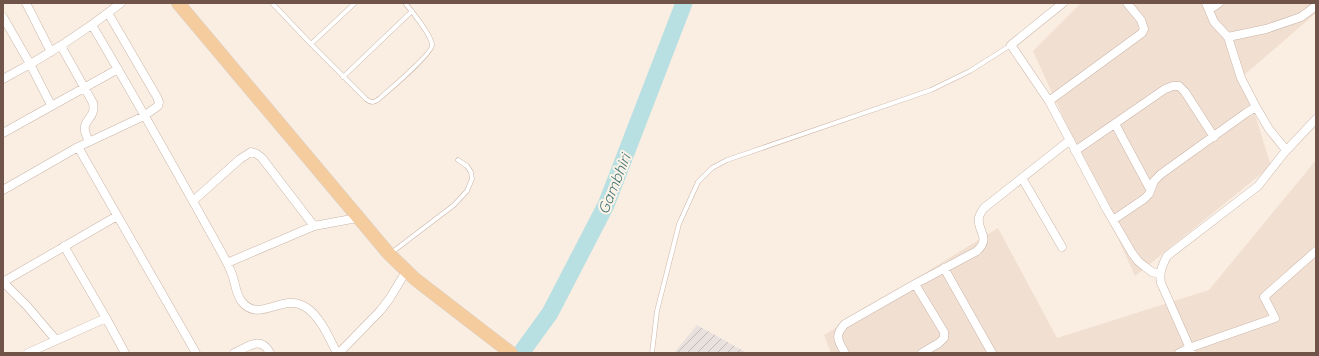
<svg xmlns="http://www.w3.org/2000/svg" width="1319" height="356" viewBox="0 0 1319 356" font-family="Quicksand,sans-serif">
  <style>
    .residential { fill: #f1dfd1 }
    .industrial { fill: url(#industrial-furrows) }
    .lines { fill: none; stroke-linecap: round; stroke-linejoin: round }
    .river { stroke: #b8e0e2; stroke-width: 17 }
    .service-casing { stroke: #cab5a9; stroke-width: 5 }
    .minor-casing { stroke: #cab5a9; stroke-width: 9 }
    .primary-casing { stroke: #d7cfcc; stroke-width: 14 }
    .service { stroke: #fff; stroke-width: 4 }
    .minor { stroke: #fff; stroke-width: 8 }
    .primary { stroke: #f5cc9e; stroke-width: 13 }
    .labels { text-anchor: middle; dominant-baseline: central; stroke-width: 4; stroke-linejoin: round; paint-order: stroke }
    .water-label { font-size: 15px; font-style: italic; fill: #43777b; stroke: #fef3e7 }
  </style>
  <defs>
    <pattern id="industrial-furrows" width="10" height="10" patternUnits="userSpaceOnUse"><rect width="10" height="10" fill="#e9e1dd"/><path d="M-1 1l2-2M0 10L10 0M9 11l2-2" fill="none" stroke="#c1b9b5"/></pattern>
  </defs>
  <rect width="100%" height="100%" fill="#faeee2"/>
  <path class="residential" d="M1081,3h235v10l-73,63 28,90 -136,110 -102,-225z
    M1316,160v193h-485l-7,-18 174,-107 59,110 152,-48z"/>
  <path class="industrial" d="M697,325l50,28h-73z"/>
  <g class="lines">
    <path class="river" d="M521,353l29,-40 56,-108 78,-202"/>
    <defs>
      <path id="service" d="M272,3l39,41 55,55c6,5 9,3 14,-1 9,-8 53,-45 52,-53 0,-9 -21,-35 -27,-42
        M311,44l44,-41
        M343,77l69,-66
        M391,253l63,-48 13,-14 5,-12 -1,-7 -4,-6 -9,-6
        M652,353l5,-42 22,-87 19,-42 14,-14 15,-8 204,-70 39,-19 41,-26"/>
      <path id="minor" d="M26,3l25,49
        M1063,3l-52,42 38,56 58,109 25,43 6,8 6,5 8,6 8,2
        M1209,10l10,-7
        M3,17l27,47 21,41
        M92,25c42,71 82,142 122,214 6,11 13,22 18,35 3,8 4,21 10,28 19,22 41,-11 65,6 14,10 22,30 30,45
        M1228,37l38,-8 35,-12 15,-11
        M61,46l32,57c4,19 -17,15 -4,38
        M3,79c42,-22 81,-47 118,-76
        M1049,101l93,-68 2,-4 -3,-9 -14,-17
        M1256,107l13,22 17,21
        M1115,124l35,65
        M3,133l115,-64
        M78,147l118,206
        M1075,151l90,-62 8,-3h6l6,6 29,45
        M1022,178l40,69
        M3,190l75,-43 66,-31 14,-10 1,-4 -2,-5 -49,-84
        M193,201l47,-42 11,-7 6,2 5,4 52,68
        M1113,220l31,-21 5,-5 5,-13 7,-7 85,-61 10,-6 -15,-29 -13,-41 -14,-15 -8,-19
        M64,246l42,72 19,35
        M227,263l87,-37 43,-8
        M944,268l48,85
        M3,282l114,-66
        M3,282l24,24 29,34
        M915,284l29,48v6l-5,5 -17,10
        M28,353l78,-35
        M234,353c14,-6 27,-18 36,0
        M339,353l41,-42 10,-13 12,-20
        M845,353c-7,-12 -11,-18 0,-29l70,-40 62,-33c18,-17 -9,-23 7,-43l86,-68
        M1179,353l10,-5 86,-30 -11,-21 52,-46
        M1192,353l-31,-70c-2,-11 1,-17 6,-27l91,-70 26,-33 32,-34"/>
      <path id="primary" d="M178,3l211,251 26,25 96,74"/>
    </defs>
    <use href="#service" class="service-casing"/>
    <use href="#minor" class="minor-casing"/>
    <use href="#primary" class="primary-casing"/>
    <use href="#service" class="service"/>
    <use href="#minor" class="minor"/>
    <use href="#primary" class="primary"/>
  </g>
  <g class="labels">
    <g class="water-label">
      <text transform="translate(614 184) rotate(-68)">Gambhiri</text>
    </g>
  </g>
  <rect width="1319" height="356" fill="none" stroke="#70544a" stroke-width="8"/>
</svg>
